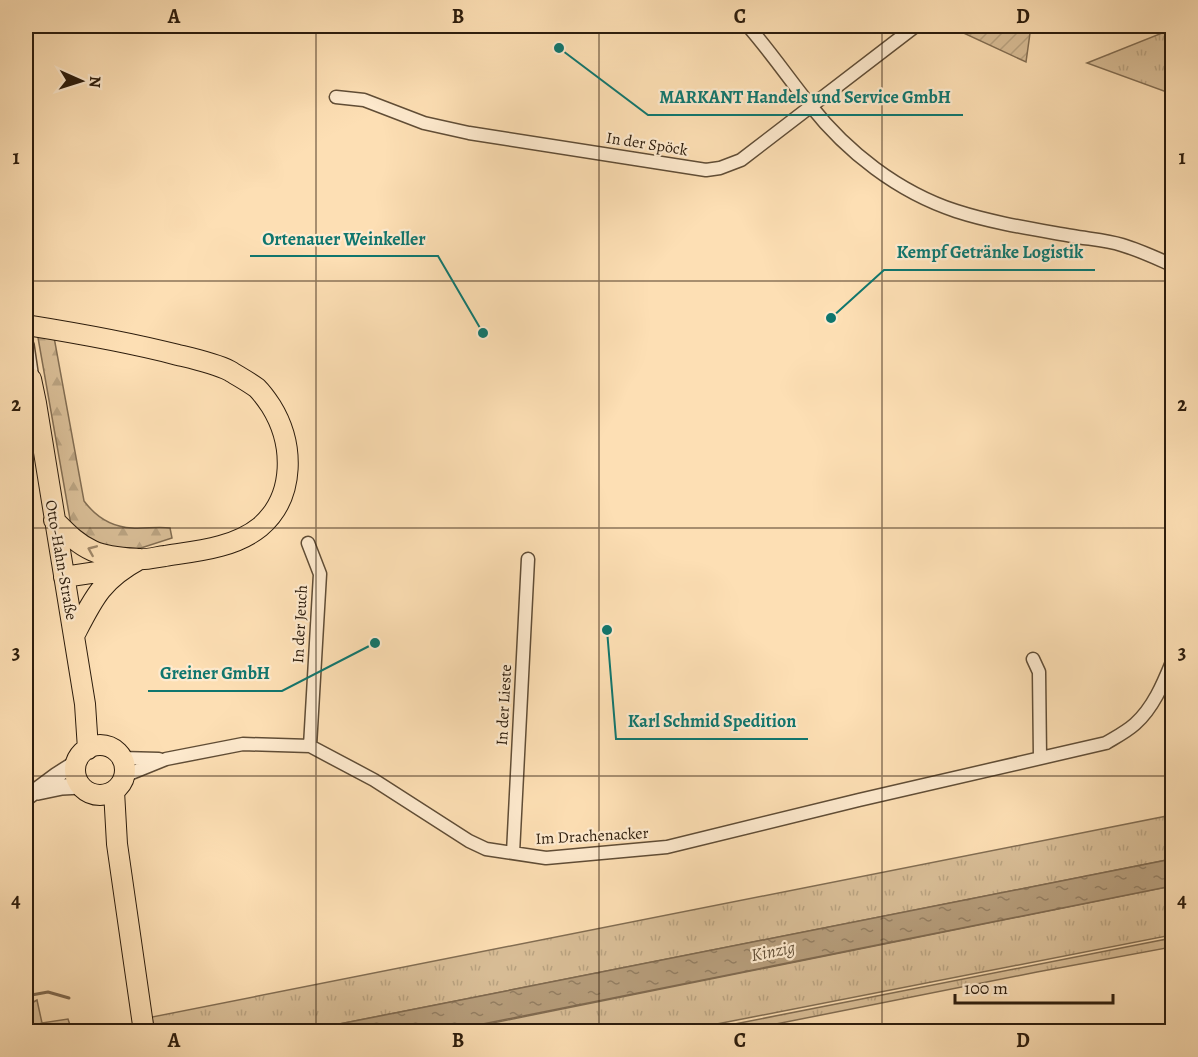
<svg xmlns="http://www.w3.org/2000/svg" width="1198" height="1057" viewBox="0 0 1198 1057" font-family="Alegreya,serif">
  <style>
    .grass { fill: url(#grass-tufts); stroke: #826d52; stroke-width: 1.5 }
    .forest { fill: url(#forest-firs); stroke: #826d52; stroke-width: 1.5 }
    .garden { fill: url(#garden-furrows); stroke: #826d52; stroke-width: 1.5 }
    .water { fill: url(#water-ripples); stroke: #7f694f; stroke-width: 1.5 }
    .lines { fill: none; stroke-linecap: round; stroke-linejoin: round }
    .stream { stroke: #7f694f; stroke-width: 3 }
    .minor-casing { stroke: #604d36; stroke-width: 15 }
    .tertiary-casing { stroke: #604d36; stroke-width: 18 }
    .primary-casing { stroke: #2c1c0c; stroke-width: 22 }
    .minor { stroke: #feeace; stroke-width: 12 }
    .tertiary { stroke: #feeace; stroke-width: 15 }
    .primary { stroke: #fddfb4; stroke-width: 20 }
    .oneway { stroke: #9f8768 }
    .grid { fill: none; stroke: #2c1c0c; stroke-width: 1.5; stroke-opacity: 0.55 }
    .labels { text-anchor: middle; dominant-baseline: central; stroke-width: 4.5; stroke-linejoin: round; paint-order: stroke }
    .street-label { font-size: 16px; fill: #2c1c0c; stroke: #feeace }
    .water-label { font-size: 18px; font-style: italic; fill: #635038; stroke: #feeace }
    .leader { fill: none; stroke: #0f766e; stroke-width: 2 }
    .callout-dot { fill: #0f766e; stroke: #feeace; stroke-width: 2 }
    .callout-label { font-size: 18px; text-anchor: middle; font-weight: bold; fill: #0f766e; stroke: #feeace; stroke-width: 4.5; stroke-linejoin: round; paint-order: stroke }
    .neatline { fill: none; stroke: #2c1c0c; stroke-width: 2 }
    .grid-label { font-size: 20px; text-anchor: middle; font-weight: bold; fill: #2c1c0c }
  </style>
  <defs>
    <pattern id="grass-tufts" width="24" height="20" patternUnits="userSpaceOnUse" patternTransform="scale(1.5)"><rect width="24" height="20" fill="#d9be97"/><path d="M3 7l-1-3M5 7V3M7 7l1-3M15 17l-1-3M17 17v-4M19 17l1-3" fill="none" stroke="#baa381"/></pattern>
    <pattern id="forest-firs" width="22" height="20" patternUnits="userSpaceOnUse" patternTransform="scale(1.5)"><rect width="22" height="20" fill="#d9be97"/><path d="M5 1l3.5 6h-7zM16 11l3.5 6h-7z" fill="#baa381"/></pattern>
    <pattern id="garden-furrows" width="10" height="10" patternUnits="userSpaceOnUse" patternTransform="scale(1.5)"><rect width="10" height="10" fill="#d9be97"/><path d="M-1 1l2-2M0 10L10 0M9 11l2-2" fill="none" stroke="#baa381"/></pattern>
    <pattern id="water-ripples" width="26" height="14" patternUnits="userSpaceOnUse" patternTransform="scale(1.5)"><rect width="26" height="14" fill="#b69d7b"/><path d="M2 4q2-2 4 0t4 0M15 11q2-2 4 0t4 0" fill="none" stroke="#947f63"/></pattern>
  </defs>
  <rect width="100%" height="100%" fill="#fddfb4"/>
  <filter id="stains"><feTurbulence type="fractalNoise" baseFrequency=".00333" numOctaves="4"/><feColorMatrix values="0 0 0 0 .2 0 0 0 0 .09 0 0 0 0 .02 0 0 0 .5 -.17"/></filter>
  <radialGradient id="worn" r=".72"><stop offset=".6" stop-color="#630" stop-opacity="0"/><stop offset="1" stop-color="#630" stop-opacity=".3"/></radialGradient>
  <path class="grass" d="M1172,29v65l-85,-31z
    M1172,815v44l-868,172h-150l-2,-14z
    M1172,886v49l-491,96 -233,1z
    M1172,938v9l-135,25 -296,59h-42z"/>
  <path class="forest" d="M37,332l17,5 30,164c12,16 27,26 48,27 13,1 25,-2 38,0l2,10 -31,10h-30l-30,-13 -10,-10z
    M37,1000l5,23 26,-4 2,6 -28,6h-15l5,-17 -2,-10z"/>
  <path class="garden" d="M965,26h66l-5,36 -69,-32z"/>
  <path class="water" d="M1172,859v27l-724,145h-144z"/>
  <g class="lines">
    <path class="stream" d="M26,996l22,-4 21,6"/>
    <defs>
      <path id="minor" d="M748,26c22,25 41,53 62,79 37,47 88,87 146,106 37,12 77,18 116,25 16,3 34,4 50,9 17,5 34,13 50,20
        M336,97l28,3 60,23 45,10 237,37 14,-2 21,-8 172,-132
        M308,543l12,31 -10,172
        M1033,659l6,13 1,85
        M121,758l38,1
        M124,776l42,-17 77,-15 67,2 64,34 95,61 17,8 60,9 121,-11 192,-47 247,-57c10,-6 20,-11 29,-19 18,-16 28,-40 37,-62
        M513,853l15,-294"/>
      <path id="tertiary" d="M26,345l5,34
        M38,792l24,-5 19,-1
        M26,798l31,-23 19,-12"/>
      <path id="primary" d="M26,325c50,8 102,17 152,30 17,4 36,8 52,16 8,5 19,11 27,17 5,5 10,12 14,18 23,37 25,90 -11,121 -26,21 -63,24 -95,29 -9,1 -18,4 -27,3 -14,-1 -32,-2 -45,-8 -16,-7 -27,-19 -39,-31
        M26,375l5,4 5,24 49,301 3,45
        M64,577l60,-9
        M74,636c19,-37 27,-56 66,-77
        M75 770a25 25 0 1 1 50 0a25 25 0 1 1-50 0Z
        M114,791l3,53 27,188"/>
    </defs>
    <use href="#minor" class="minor-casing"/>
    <use href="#tertiary" class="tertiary-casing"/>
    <use href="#primary" class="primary-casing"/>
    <use href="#minor" class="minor"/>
    <use href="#tertiary" class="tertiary"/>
    <use href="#primary" class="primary"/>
  </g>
  <defs><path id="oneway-chevron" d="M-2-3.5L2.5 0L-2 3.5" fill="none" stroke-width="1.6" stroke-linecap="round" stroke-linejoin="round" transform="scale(1.5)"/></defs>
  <use class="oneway" href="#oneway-chevron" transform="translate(92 550) rotate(-157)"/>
  <path class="grid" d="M316,26v1006M599,26v1006M882,26v1006M26,281h1146M26,528h1146M26,776h1146"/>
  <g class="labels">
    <g class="street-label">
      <text transform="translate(647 144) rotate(9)">In der Spöck</text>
      <text transform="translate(61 560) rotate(80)">Otto-Hahn-Straße</text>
      <text transform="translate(300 624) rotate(-87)">In der Jeuch</text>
      <text transform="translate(504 705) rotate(-87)">In der Lieste</text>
      <text transform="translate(592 836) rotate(-3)">Im Drachenacker</text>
    </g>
    <g class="water-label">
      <text transform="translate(773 951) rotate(-11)">Kinzig</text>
    </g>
  </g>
  <path class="leader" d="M559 48L648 115H963M483 333L438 256H250M831 318L884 270H1095M375 643L282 691H148M607 630L616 739H808"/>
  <g class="callout-dot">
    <circle cx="559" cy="48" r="6"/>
    <circle cx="483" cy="333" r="6"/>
    <circle cx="831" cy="318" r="6"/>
    <circle cx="375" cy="643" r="6"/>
    <circle cx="607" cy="630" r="6"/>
  </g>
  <g class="callout-label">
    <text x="805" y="103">MARKANT Handels und Service GmbH</text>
    <text x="344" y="245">Ortenauer Weinkeller</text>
    <text x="990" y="258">Kempf Getränke Logistik</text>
    <text x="215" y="679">Greiner GmbH</text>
    <text x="712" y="727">Karl Schmid Spedition</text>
  </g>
  <rect width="1198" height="1057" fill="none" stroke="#fddfb4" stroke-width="66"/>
  <g transform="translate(81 81) rotate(93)" stroke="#feeace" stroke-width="4.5" paint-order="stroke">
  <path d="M0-4.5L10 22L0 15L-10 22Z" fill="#2c1c0c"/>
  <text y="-9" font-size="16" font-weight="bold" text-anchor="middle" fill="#2c1c0c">N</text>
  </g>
  <path d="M955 994v9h158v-9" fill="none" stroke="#2c1c0c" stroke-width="3"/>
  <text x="964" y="994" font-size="18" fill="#2c1c0c" stroke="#feeace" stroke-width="4.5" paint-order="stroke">100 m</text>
  <rect x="33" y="33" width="1132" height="991" class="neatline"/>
  <g class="grid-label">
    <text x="174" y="23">A</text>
    <text x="458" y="23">B</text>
    <text x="740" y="23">C</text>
    <text x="1023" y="23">D</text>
    <text x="16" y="164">1</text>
    <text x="1182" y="164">1</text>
    <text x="16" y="411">2</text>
    <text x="1182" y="411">2</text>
    <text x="16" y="659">3</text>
    <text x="1182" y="659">3</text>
    <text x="16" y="907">4</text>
    <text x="1182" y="907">4</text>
    <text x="174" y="1047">A</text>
    <text x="458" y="1047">B</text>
    <text x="740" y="1047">C</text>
    <text x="1023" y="1047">D</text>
  </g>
  <rect width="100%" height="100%" filter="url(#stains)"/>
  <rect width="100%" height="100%" fill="url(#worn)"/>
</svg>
